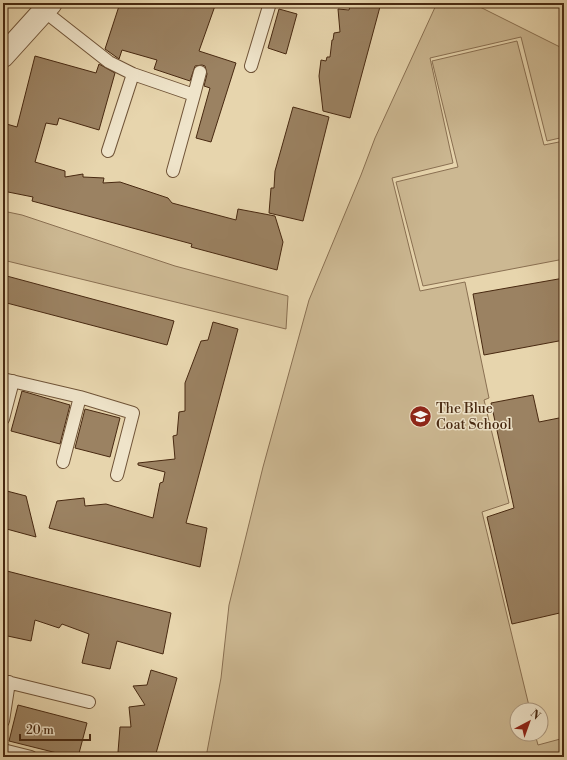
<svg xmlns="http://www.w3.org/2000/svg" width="567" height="760" viewBox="0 0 567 760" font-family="'Libre Bodoni',serif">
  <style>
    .green { fill: #ccb892; stroke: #8a7052 }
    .building { fill: #9b8262; stroke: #482911 }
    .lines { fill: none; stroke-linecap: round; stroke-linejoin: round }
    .service-casing { stroke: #705438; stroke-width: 14 }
    .minor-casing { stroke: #705438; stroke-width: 24 }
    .service { stroke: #efe4ca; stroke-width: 12 }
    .minor { stroke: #efe4ca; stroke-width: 22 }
    .labels { text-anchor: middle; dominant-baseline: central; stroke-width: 3; stroke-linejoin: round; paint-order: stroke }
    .poi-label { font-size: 14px; fill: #482911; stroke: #efe4ca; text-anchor: start }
  </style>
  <rect width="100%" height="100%" fill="#e7d5ad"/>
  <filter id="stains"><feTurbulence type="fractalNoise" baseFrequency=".005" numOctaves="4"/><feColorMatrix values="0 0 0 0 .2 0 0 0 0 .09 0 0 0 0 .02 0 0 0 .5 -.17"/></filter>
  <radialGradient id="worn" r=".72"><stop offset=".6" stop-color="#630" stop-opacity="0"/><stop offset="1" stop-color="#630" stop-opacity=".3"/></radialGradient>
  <path class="green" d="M437,3h35l92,46v88l-17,4 -26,-104 -91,21 23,105 -61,15 28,113 45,-9 24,116 -5,2 25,103 -27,9 48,198h-13v24h18l3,11 26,-7v19h-358l15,-79 8,-73 34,-138 46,-167 52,-125 14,-37z
    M517,41l27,104 20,-4v118l-141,27 -27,-104 62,-15 -26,-106z
    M3,211l19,4 153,51 113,30 -2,33 -283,-69z"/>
  <path class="building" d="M120,3h96l-17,48 37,12 -25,79 -15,-4 14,-50 -6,-2 3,-12 -2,-8 -3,-1 -7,1 -5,15 -36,-12 3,-9 -35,-10 -3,9 -14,-10z
    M351,3h30l-31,115 -27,-7 -4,-35 2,-16 5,1 1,-4h3l2,-17h1l1,-7 6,-1 -2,-23 11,1z
    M279,9l18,5 -11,40 -18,-6z
    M35,56l61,17 3,-9 16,9 -16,57 -40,-12 -2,7 -11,-2 -11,39 30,9v6l18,-3v3l21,1 -1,5 17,-1 48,16 4,5 64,17 2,-11 37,7 8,26 -6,28 -86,-23 1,-3 -160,-43 1,-4 -30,-6v-68l14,4z
    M293,107l36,10 -26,104 -34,-8 2,-25h3l1,-17z
    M3,275l171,46 -7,24 -164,-43z
    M564,278v62l-80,15 -11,-61z
    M213,322l25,7 -52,194 21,5 -7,39 -151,-39 8,-27 27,-3 1,8 21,-2 47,14 7,-35 3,-1 2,-10 -27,-7v-2l37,-4 -2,-23 4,-1 2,-23 6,-1v-28l16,-42 7,-1z
    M22,391l48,14 -10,39 -49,-13z
    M533,395l6,27 25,-5v195l-52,12 -25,-107 27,-9 -23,-105z
    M85,409l35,9 -10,39 -35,-9z
    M3,490l23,6 10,41 -33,-9z
    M3,570l168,43 -8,41 -46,-13 -7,28 -28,-6 7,-29 -27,-10 -3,4 -24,-8 -4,21 -28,-6z
    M151,670l26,8 -22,79h-22l-15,-5 2,-25h11l-2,-20 16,-2 -12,-19 14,-1z
    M18,705l69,18 -9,34h-5l-64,-16z"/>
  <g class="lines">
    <defs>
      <path id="service" d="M44,11l65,51 24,12 61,21 -21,76
        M251,66l19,-63
        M194,95l6,-23
        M108,151l25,-77
        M3,379l77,18 53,16 -16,62
        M3,419l10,-38
        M63,462l17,-65
        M3,681l86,21
        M3,721l6,-39
        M3,750l28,7"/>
      <path id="minor" d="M3,56l48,-53"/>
    </defs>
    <use href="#service" class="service-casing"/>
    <use href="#minor" class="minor-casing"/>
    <use href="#service" class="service"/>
    <use href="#minor" class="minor"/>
  </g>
  <defs>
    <symbol id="school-disc" viewBox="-11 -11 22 22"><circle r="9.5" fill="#8f2418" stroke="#efe4ca"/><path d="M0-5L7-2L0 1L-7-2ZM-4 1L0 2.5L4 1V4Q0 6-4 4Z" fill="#fff"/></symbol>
  </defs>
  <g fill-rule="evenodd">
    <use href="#school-disc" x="408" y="404" width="25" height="25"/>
  </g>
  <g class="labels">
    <g class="poi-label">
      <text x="436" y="409">The Blue<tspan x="436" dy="16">Coat School</tspan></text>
    </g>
  </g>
  <rect width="567" height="760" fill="none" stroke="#e7d5ad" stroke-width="16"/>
  <rect x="4" y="4" width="559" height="752" fill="none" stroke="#482911" stroke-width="2"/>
  <rect x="8" y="8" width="551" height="744" fill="none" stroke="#482911"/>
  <g transform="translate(529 722) rotate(41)"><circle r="19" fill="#efe4ca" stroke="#ac9980"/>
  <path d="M0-3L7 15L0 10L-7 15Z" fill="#8f2418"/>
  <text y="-6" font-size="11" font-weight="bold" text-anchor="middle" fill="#482911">N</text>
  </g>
  <path d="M20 734v6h70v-6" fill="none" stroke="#482911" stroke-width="2"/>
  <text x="26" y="734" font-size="12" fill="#482911" stroke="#efe4ca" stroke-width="3" paint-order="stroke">20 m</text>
  <rect width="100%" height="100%" filter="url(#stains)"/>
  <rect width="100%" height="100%" fill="url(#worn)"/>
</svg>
